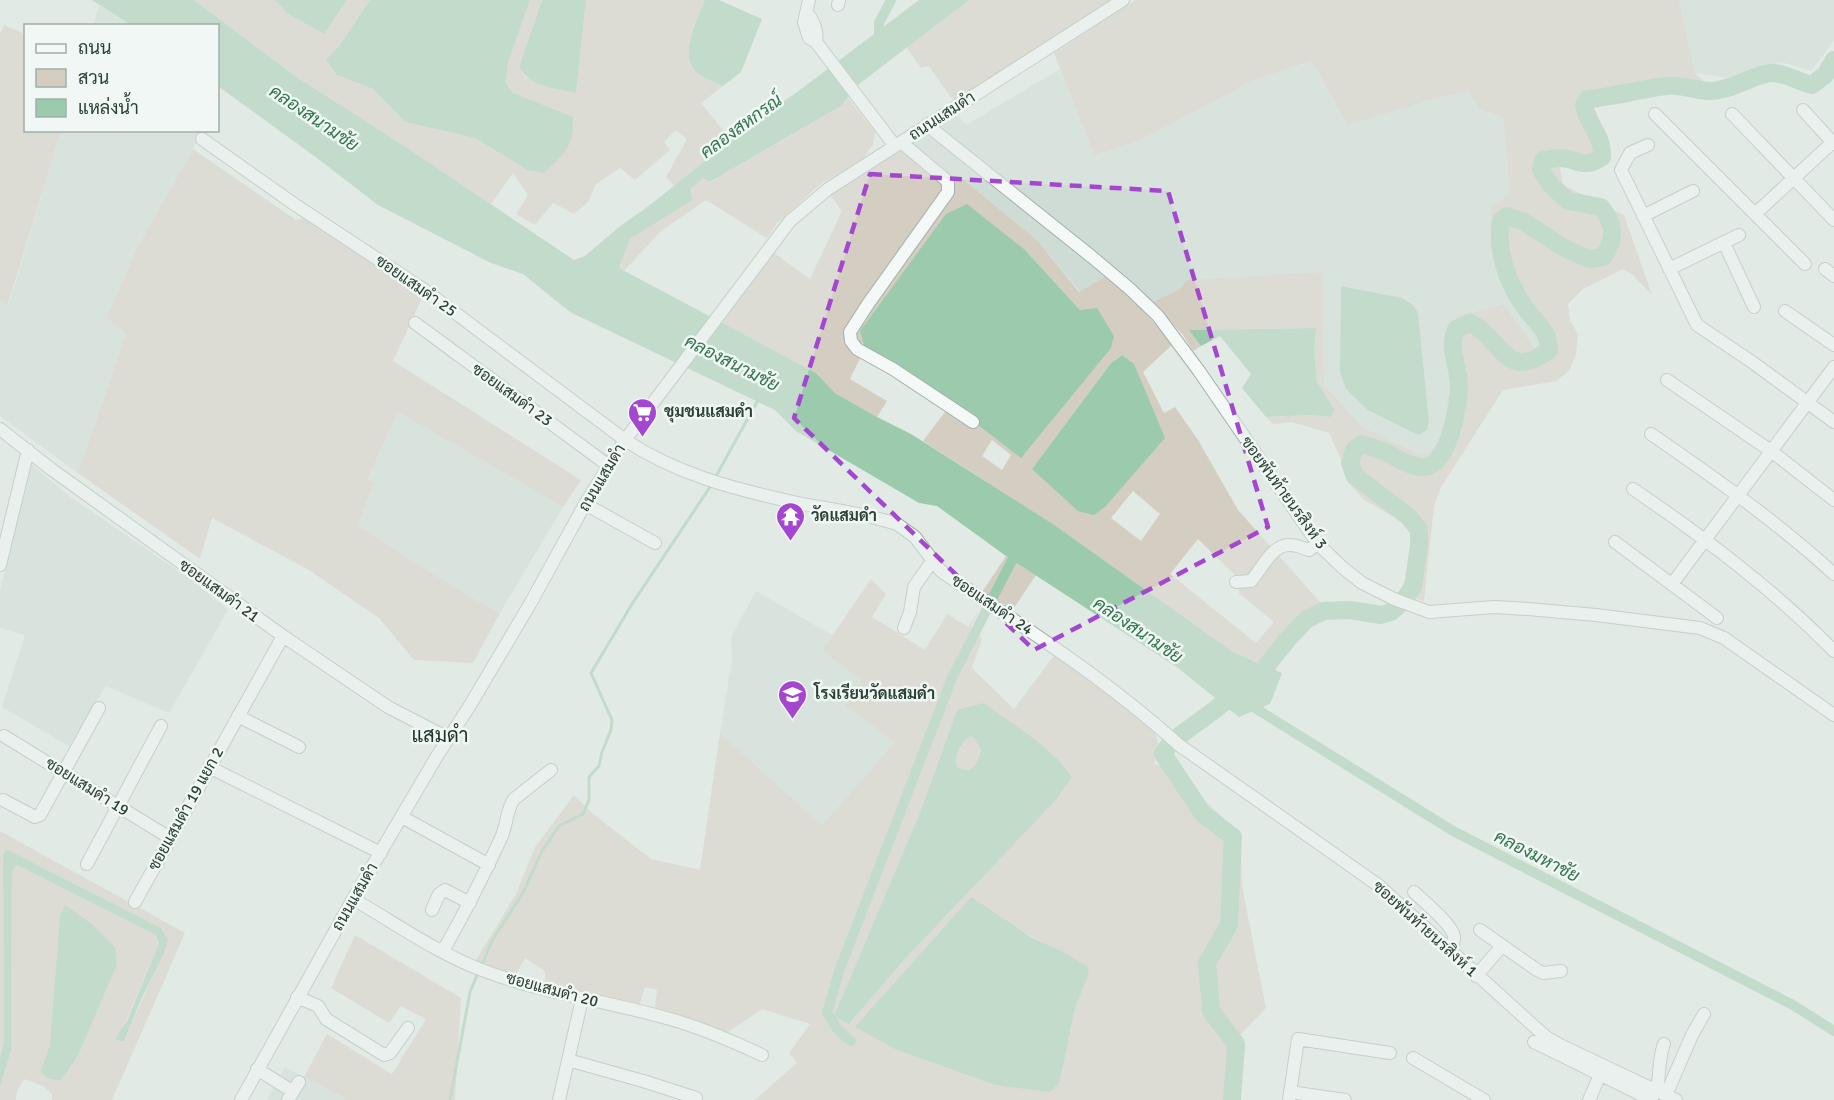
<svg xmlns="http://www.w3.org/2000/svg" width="1834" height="1100" viewBox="0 0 1834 1100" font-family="Signika,Sarabun,sans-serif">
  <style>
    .built { fill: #cfdcd5 }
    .green { fill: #d4cdc2; fill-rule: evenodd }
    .water { fill: #9ccaac; fill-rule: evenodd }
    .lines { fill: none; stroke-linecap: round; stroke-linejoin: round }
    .stream { stroke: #9ccaac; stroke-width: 3 }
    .canal { stroke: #9ccaac; stroke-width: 10 }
    .river { stroke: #9ccaac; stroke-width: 18 }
    .minor-casing { stroke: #a2b1a9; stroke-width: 14 }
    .minor { stroke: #f4f8f6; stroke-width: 12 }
    .marked { fill: none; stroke: #a446d0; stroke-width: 4.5; stroke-dasharray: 12 8; stroke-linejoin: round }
    .labels { text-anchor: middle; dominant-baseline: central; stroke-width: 5; stroke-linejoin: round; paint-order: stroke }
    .street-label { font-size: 16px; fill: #294235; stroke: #f1f7f4 }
    .poi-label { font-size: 16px; font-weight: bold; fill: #294235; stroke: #f1f7f4; text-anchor: start }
    .water-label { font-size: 18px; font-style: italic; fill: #33764d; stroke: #f1f7f4 }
    .quarter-label { font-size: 20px; fill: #1b3327; stroke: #f1f7f4 }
  </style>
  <rect width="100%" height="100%" fill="#e1eae5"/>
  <path class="built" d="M1679,0h155v41l-23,30 -30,-9 -54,16 -32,-5z
    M99,5l32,20h-38z
    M1313,61l113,40 43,-10 10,18 24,8 7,76 1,104 7,-5 36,45 -18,14 -58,-40 -19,3 -15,19 8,38 -10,66 -14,17h-9l-56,-27 -39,-42 -1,-113 -143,17 -40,18 -60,-15 -42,-51 -81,-67 -11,14 -45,-40 55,-35 10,12 94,-56 34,86 45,-14 113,-60z
    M61,131h142l-64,113 -13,90 -48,139 -78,-57v-115l8,6z
    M398,412l165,95 -63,106 -38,-21 -104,-66 16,-41 -6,-5z
    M31,464l38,32 124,85 35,29 -59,103 -63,-27 -37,60 -67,-39 23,-72 -25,-7v-38z
    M756,591l78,45 -11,15 40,29 -17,26 49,36 -73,83 -102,-92 12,-73 -1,-23z
    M285,1067l63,33h-81z"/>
  <path class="green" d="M194,0h81l13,14 36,20 23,-34h23l-31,46 -12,14 10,15 36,14 32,33 70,16 52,32 6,-68 -20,-9 -7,-10 2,-20 22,-63h12l-23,67 6,10 51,15 10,-92h119c-7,16 -22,49 -14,65 5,11 22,16 32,21l-22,17 30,37 -57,46 -8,-9 21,-38 -11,-9 -12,12 6,8 -35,30 -15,-12 -25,17 -6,16 -15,13 -21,-11 -18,22 -19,-11 12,-19 -15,-22 -22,31 -193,-126z
    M969,0h145l-160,102 -25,-36 -8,2 -15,-21z
    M1136,0h543l16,73 10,10 -33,-5 -51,12 -33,5 -12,9 21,39 2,9 -14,8 -24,-6 -1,13 3,18 61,30 28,80 -20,-21 -9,-5 -40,20 -15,15 2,16 8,14 -2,20 -7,17 -13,10 -53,9 -62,97 -7,19 -10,95 -25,-7 12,-27 3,-32 -15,-15 -35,-20 -18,-20 -4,-19 -13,-28 -37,-11 -19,2 -7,-7 45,-2 20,2 4,-7 -18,-28 -3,-33 2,-21 -126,2 11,16 -8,5 -10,-16 -31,-33 28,-13 7,-9 136,-8 1,113 39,42 56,27h9l14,-17 10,-66 -8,-38 15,-19 19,-3 26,-7 32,47 18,-14 -36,-45 -7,5 -19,-51 -1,-38 19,-15 -7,-76 -24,-8 -10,-18 -43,10 -78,24 -36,-64 -60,20 -113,60 -45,14 -40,-102z
    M4,25l21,9 1,96 35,1 -54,176 -7,-6v-267z
    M848,98l27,34 -2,12 -10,15 -41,24 -45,40 -10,15 -61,-38 -45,31 -37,40 -5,-3 11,-29 73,-62 8,5 130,-76z
    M901,148l45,40 11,-14 81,67 41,51 26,-15 25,19 43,48 -30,28 21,41 11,-6 23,33 40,70 83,93 -34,25 -27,35 -27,-11 -180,-128 -130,-83 28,-37 129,-94 -55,-60 -160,98 -15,31 37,22 -10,16 -42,-24 -19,-20 -94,-49 27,-41 25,-30 36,26 32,-68 -12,-16zM1121,355l44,83 -133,31 79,-106zM992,440l19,15 -9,15 -20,-14zM1133,491l27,23 -19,27 -30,-23zM1198,539l41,40v14l35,29 -18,21 -86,-69z
    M193,149l103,71 9,-2 119,76 -31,67 188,119 -18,27 -165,-95 -30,67 6,5 -16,42 104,66 38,21 -27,50 -59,-3 -35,-42 -70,-48 -97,-52 -12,41 -122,-86 48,-139 -19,-16 32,-74z
    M1006,556l30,19 -24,36 -30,-19z
    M871,579l15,15 -14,23 53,33 22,-36 21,13 12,-19 -9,18 11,13 -10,29 42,41 42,-56 98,74 4,16 -4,21 25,5 27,33 34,32 2,52 24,122 -27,28 -15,64h-469l42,-37 -8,-10 21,-29 -48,-15 -34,23 -73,-25 2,-17 -12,-3 -6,19 -94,-23v-12l-20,-13 -10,18 -39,-16 40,-66 19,-47 39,-52 19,19 58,45 49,11 20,-137 102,92 73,-83 -50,-36 17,-26 -40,-29zM957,710l97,92 -149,157 -56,65 -12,-15 84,-199zM1005,921c26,16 55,29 81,45l3,8 -14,34 -15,73z
    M971,736l4,2 6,12c-3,13 -10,26 -24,17 -2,-15 3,-21 14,-31z
    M0,831l185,102 -73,167h-60v-6l-9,-8 -19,-7 -7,12 -1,9h-16v-13l11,-36 1,-180 5,-6 139,70 3,8 -33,78 -7,10 -3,10 8,1 44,-103 -7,-11 -155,-79 -3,6 1,185 -4,17zM117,965l-40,93 -17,23 -20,-9 10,-27z
    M355,935l106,63 -6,102h-107l-44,-23 23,-43 65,40 34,-55 -25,-13 -12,17 -58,-35z"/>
  <path class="water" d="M92,0h102l104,78 109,70 167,112 11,-4 34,-29 31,-22 111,-89 35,-23 123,-93h50l-110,84 -18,22 -131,76 -7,-4 -13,11 2,11 -62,39 -11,29 197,105 19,20 42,24 34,17 142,90 180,128 49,21 -12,31 -31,13 -61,-49 -172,-112 -69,-50 -18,-3 -123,-72 -21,-21 -205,-98 -47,-38 -32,-11 -113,-58 -61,-47 -99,-72v-60l-87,-1z
    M275,0h72l-23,34 -36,-20z
    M370,0h160l-22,63 -2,20 7,10 60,24c1,30 -8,36 -29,56l-17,-3 -52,-32 -70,-16 -32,-33 -36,-14 -11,-15 13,-14z
    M542,0h44l-10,93c-21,-5 -45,-5 -57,-26z
    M705,0h14l43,19 -21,53 -18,14c-10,-5 -27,-10 -32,-21 -8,-16 7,-49 14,-65z
    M967,204l58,46 55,60 17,-2 17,28 -3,12 -90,110 -70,-54 -86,-56 -5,-17 86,-117z
    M1341,286l61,12 11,7 5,8 11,109 -2,8 -9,5 -50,-25 -22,-21 -6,-17z
    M1316,328l-2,21 3,33 18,28 -4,7 -20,-2 -45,2 -24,-29 9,-14 -31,-38 -19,10 -12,-16z
    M1122,355l12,9 31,74 -60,69 -11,8 -16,-4 -46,-42 79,-106z
    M984,703c28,21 69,45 88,74l-18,25 -149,157 -56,65 -15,-8 87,-206 36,-100zM971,736l4,3 6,11c-3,13 -10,26 -24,17 -2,-15 3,-22 14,-31z
    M6,849l155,79 7,11 -4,14 -23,46 -17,43 -8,-2 3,-9 8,-10 32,-78 -3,-8 -139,-70 -5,6 -1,180 -11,36v-30l4,-17 -1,-185z
    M971,897l60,40 34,16 22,13 2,8 -14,34 -15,73 -10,11 -55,-7 -100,-36 -40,-22z
    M65,905l28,20 22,22 2,18 -40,93 -17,23 -12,-3 -8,-6 10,-27 10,-129z"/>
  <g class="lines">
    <path class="stream" d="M715,478l43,-78
      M481,967l11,-26 32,-50 18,-40 17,-25 24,-12 6,-14v-23l10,-11 3,-14 9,-22 1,-10 -21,-47 41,-69 80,-120
      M450,1100l20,-108 8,-19"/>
    <path class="canal" d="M879,44v-21l12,-23
      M993,597l25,-48
      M1247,703l206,128 340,174 41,26
      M851,1041l-13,-11 -11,-17 12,-42 113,-293 34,-67"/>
    <path class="river" d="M1232,1100l4,-56 -25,-33 -4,-48 22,-38 4,-88 -30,-23 -40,-60 8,-12 45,-33 47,-39 25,-31 19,-20 17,-8 26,-1 31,5 10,-3 11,-10 11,-15 6,-42v-15l-10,-13 -54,-41 -5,-13 4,-13 7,-6c7,2 15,4 22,7 14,6 23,15 39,16 26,2 38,-63 37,-83 -1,-19 -11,-36 -3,-55l14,-6c31,13 35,61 79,27 0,-20 -15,-29 -25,-44 -17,-24 -28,-56 -23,-85l6,-5 17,6 42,27 23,10 14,-2c14,-19 11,-33 -2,-50l-33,-6 -18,-17 -9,-14 2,-10c5,0 11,-2 16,-2 18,0 24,12 43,-1 1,-22 -14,-31 -18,-52l4,-6c26,-2 52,-10 78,-13 16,-2 30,5 45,5 20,0 48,-19 62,-18 15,1 26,9 39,12l13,-10 9,-15"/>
    <defs>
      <path id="minor" d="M809,0l-5,22 5,16 7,4 79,104
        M838,5l1,-5
        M807,13c7,8 11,19 9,29
        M1803,110l31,34
        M1655,114l150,150
        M1732,114l102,106
        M927,125l165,132 38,32 28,27 41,55 119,173 25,24 19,15 32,16 35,13 65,-5 34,2 68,6 104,13 24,10 110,77
        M202,139l92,65 132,87 199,149c51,34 109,49 168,62 35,7 70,11 104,22l18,13 25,33 5,4c81,54 162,106 234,171l199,140 168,152 16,9 114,54
        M901,142l44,37 3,4v9l-80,112 -18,28 1,9 6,8 36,20 80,53
        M1648,145l-18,8 -9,17 76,155 55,37 82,60
        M1755,214l79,-73
        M1643,216l50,-25
        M1724,243l30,64
        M1669,269l70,-34
        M1825,269l9,7
        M1785,311l49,34
        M415,323l194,143
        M1667,380l104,71 63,49
        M0,429l51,40 232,167 105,71 60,31
        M1651,434c64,44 126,88 183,140
        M1633,489c72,49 140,100 201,162
        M585,504l70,39
        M1615,542l102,76
        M0,565l28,-115
        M1236,582l15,-1c10,-11 21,-37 39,-36 6,0 13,3 19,5l9,-6
        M1672,584l162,-217
        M904,628l6,-16 4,-25 19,-27
        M238,716l61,31
        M4,736l166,102
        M209,767l172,86
        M3,800l32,17 5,-2 59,-107
        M402,817l87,48
        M87,864l74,-138
        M1414,892c10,10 37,31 40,44 1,5 -2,10 -4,14
        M353,899c42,24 84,54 129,71 57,22 118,30 177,46 36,9 69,23 103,39
        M135,902l148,-266
        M432,910l7,-16 6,-4 25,13
        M1480,930l57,40 6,3 18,-2
        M443,951c21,-37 40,-74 58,-113 6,-12 5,-28 13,-39l37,-29
        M1476,976l26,-30
        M297,997l21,9 8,13 58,36 6,-2 18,-25
        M1534,1042l118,58
        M1413,1058l71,42
        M568,1060l75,21 53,17
        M257,1069l35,22
        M1657,1091c3,-16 1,-32 7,-47
        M1290,1092l55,8
        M1666,1095l26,-60 12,-21
        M241,1100l112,-201 84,-143 32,-49 61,-103 55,-100 40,-64 165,-219 38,-32 295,-189
        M288,1100l11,-18
        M559,1100l23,-101
        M1289,1100l9,-61 92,14
        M1589,1100l11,-25"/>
    </defs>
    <use href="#minor" class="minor-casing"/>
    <use href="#minor" class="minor"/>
  </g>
  <path d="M0 0H1834V1100H0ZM870,174l298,17 100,336 -234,123 -240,-232z" fill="#e1eae5" fill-opacity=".55" fill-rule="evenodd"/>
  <path class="marked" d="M870,174l298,17 100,336 -234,123 -240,-232z"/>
  <defs>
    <symbol id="supermarket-pin" viewBox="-11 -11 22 30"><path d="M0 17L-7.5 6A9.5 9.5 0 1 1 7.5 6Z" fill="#a446d0" stroke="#f1f7f4"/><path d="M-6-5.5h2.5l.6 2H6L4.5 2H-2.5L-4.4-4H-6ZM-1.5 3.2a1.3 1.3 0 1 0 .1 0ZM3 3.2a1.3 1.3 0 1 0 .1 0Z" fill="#fff"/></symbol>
    <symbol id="temple-pin" viewBox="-11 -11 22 30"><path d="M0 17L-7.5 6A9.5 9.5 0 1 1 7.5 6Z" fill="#a446d0" stroke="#f1f7f4"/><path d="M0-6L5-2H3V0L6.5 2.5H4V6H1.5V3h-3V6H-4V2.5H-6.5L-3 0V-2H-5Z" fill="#fff"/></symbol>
    <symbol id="school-pin" viewBox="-11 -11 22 30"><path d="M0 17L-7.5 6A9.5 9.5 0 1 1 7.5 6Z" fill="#a446d0" stroke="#f1f7f4"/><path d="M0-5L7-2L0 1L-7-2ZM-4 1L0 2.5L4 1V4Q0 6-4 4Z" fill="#fff"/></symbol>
  </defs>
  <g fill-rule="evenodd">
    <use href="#supermarket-pin" x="626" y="396" width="33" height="45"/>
    <use href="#temple-pin" x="774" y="500" width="33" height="45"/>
    <use href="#school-pin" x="776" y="678" width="33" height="45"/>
  </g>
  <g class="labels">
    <g class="street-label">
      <text transform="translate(942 116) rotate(-33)">ถนนแสมดำ</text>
      <text transform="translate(416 286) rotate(35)">ซอยแสมดำ 25</text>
      <text transform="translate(512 395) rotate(36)">ซอยแสมดำ 23</text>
      <text transform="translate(602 478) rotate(-59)">ถนนแสมดำ</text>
      <text transform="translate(1284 493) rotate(54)">ซอยพันท้ายนรสิงห์ 3</text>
      <text transform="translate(219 591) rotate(36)">ซอยแสมดำ 21</text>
      <text transform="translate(992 605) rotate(34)">ซอยแสมดำ 24</text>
      <text transform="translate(87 787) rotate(32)">ซอยแสมดำ 19</text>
      <text transform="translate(186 809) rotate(-61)">ซอยแสมดำ 19 แยก 2</text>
      <text transform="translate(355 897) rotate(-60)">ถนนแสมดำ</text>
      <text transform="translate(1425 929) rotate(42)">ซอยพันท้ายนรสิงห์ 1</text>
      <text transform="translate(552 990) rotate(15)">ซอยแสมดำ 20</text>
    </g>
    <g class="poi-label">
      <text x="664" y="412">ชุมชนแสมดำ</text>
      <text x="811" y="516">วัดแสมดำ</text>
      <text x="814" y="694">โรงเรียนวัดแสมดำ</text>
    </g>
    <g class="water-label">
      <text transform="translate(314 118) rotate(34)">คลองสนามชัย</text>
      <text transform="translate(741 126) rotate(-36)">คลองสหกรณ์</text>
      <text transform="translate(732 363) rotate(27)">คลองสนามชัย</text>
      <text transform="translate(1138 630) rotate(34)">คลองสนามชัย</text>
      <text transform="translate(1537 856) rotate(27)">คลองมหาชัย</text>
    </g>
    <g class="quarter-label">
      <text x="440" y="735">แสมดำ</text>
    </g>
  </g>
  <rect x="24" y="24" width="195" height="108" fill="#f1f7f4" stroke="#a1afa8" stroke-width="1.5"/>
  <rect x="36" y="44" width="30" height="9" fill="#f4f8f6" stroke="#a1afa8" stroke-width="1.5"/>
  <text x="78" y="54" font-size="18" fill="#294235">ถนน</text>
  <rect x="36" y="69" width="30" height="18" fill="#d4cdc2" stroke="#a1afa8" stroke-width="1.5"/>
  <text x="78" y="84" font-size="18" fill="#294235">สวน</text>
  <rect x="36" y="99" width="30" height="18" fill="#9ccaac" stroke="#a1afa8" stroke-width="1.5"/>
  <text x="78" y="114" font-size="18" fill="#294235">แหล่งน้ำ</text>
</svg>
